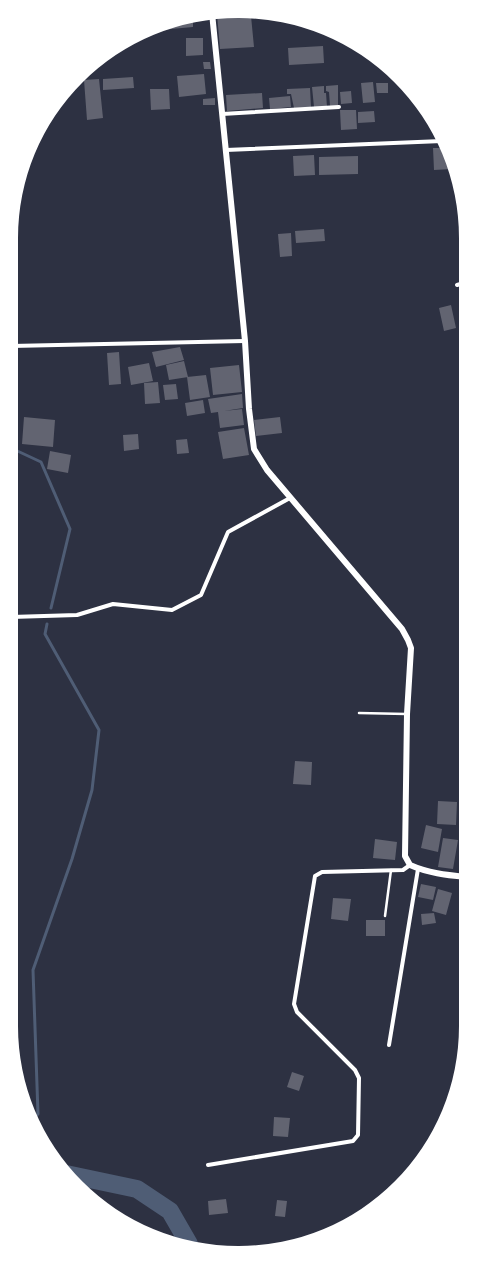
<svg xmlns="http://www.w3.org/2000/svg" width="477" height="1264" viewBox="0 0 477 1264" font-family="Roboto,sans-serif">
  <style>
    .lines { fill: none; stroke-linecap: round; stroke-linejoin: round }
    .stream { stroke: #4f5d75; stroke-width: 3 }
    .river { stroke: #4f5d75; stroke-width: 18 }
    .building { fill: #626471 }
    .service { stroke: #fff; stroke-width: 2.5 }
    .minor { stroke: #fff; stroke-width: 4 }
    .tertiary { stroke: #fff; stroke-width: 6 }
  </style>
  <rect width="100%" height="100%" fill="#2d3142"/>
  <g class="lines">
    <path class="stream" d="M11,448l30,14 29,67 -19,79
      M34,1118l4,-4 -5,-144 39,-111 20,-69 7,-60 -54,-96 2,-10"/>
    <path class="river" d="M66,1174l71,15 33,22 19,33"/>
  </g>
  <path class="building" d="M217,14l34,2 3,31 -34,2z
    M193,18v9l-33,3z
    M186,38h17v17l-17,1z
    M323,46l1,17 -35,2 -1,-17z
    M203,62h7l1,7h-7z
    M204,74l2,20 -27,3 -2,-21z
    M133,77l1,11 -31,2v-11z
    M99,79l4,39 -16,2 -3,-40z
    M373,82l2,20 -12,1 -2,-20z
    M376,83h12v10h-11z
    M338,85v21h-8l-1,-14 -3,-1v-5z
    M324,86v7h2l1,14h-13l-2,-20z
    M310,88l1,19 -17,1 -3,-14h-4v-5z
    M150,89h19l1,20 -19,1z
    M351,91l1,12 -11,1 -1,-12z
    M262,93l1,15 -36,3 -1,-16z
    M290,96l1,11 -21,2 -1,-11z
    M215,98v7h-12v-6z
    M340,110h16l1,19 -16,1z
    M374,111l1,11 -17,1v-11z
    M433,148h13l6,21 -18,1z
    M314,155l1,20 -21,1 -1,-20z
    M358,156v18l-39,1v-18z
    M324,229l1,12 -29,2 -1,-12z
    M291,233l1,23 -12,1 -2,-23z
    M451,305l5,23 -12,3 -5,-23z
    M180,347l4,13 -28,7 -4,-15z
    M119,352l2,32 -12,1 -2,-32z
    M184,361l4,16 -19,3 -3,-15z
    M149,363l4,18 -22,4 -3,-18z
    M239,365l3,27 -29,3 -3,-27z
    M206,375l4,22 -20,3 -3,-23z
    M158,382l2,21 -15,1 -1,-21z
    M176,384l2,15 -13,1 -2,-15z
    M242,394l1,14 -19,3 18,-2 2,16 -24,3 -2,-16 -7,1 -3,-14z
    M203,400l2,13 -18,3 -2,-13z
    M24,417l31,3 -2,27 -31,-3z
    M280,417l2,16 -26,3 -2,-16z
    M244,428l5,27 -26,4 -5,-27z
    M138,434l1,15 -15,2 -1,-16z
    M187,439l2,14 -12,1 -1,-14z
    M50,451l21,4 -3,18 -21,-4z
    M295,761l17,1 -1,23 -18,-1z
    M438,801l19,1 -1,23 -19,-1z
    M426,825l16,4 -4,23 -17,-4z
    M443,838l15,2 -5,29 -15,-2z
    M375,839l22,3 -2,18 -22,-2z
    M462,856l4,1v16l-6,-1z
    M421,884l15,3 -3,13 -15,-3z
    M438,889l14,4 -6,22 -14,-4z
    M333,898l18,1 -3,22 -17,-2z
    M434,913l2,10 -14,2 -1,-11z
    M366,920h19v16h-19z
    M292,1072l12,4 -5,15 -12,-4z
    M274,1117l16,1 -2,19 -15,-1z
    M226,1199l2,14 -19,2 -1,-14z
    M277,1200l10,1 -2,16 -10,-1z"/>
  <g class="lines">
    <path class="service" d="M359,713l47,1
      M385,916l6,-46"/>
    <path class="minor" d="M222,114l117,-7
      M226,150l216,-9
      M457,285l7,-2
      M11,346l234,-5
      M11,617l66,-2 36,-11 59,6 29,-15 27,-63 62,-34
      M389,1045l29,-176
      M208,1165l145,-24 5,-6 1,-57 -4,-8 -58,-58 -3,-8 21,-128 7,-4 81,-2 7,-5"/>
    <path class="tertiary" d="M212,13l33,328 4,68 5,40 13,21 135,159 6,11 3,8 -4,66 -2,142 5,9c18,8 36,10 56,12"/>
  </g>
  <path d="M0 0H477V1264H0ZM238 18H239A220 220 0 0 1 459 238V1026A220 220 0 0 1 239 1246H238A220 220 0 0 1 18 1026V238A220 220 0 0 1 238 18Z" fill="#fff" fill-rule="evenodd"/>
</svg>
